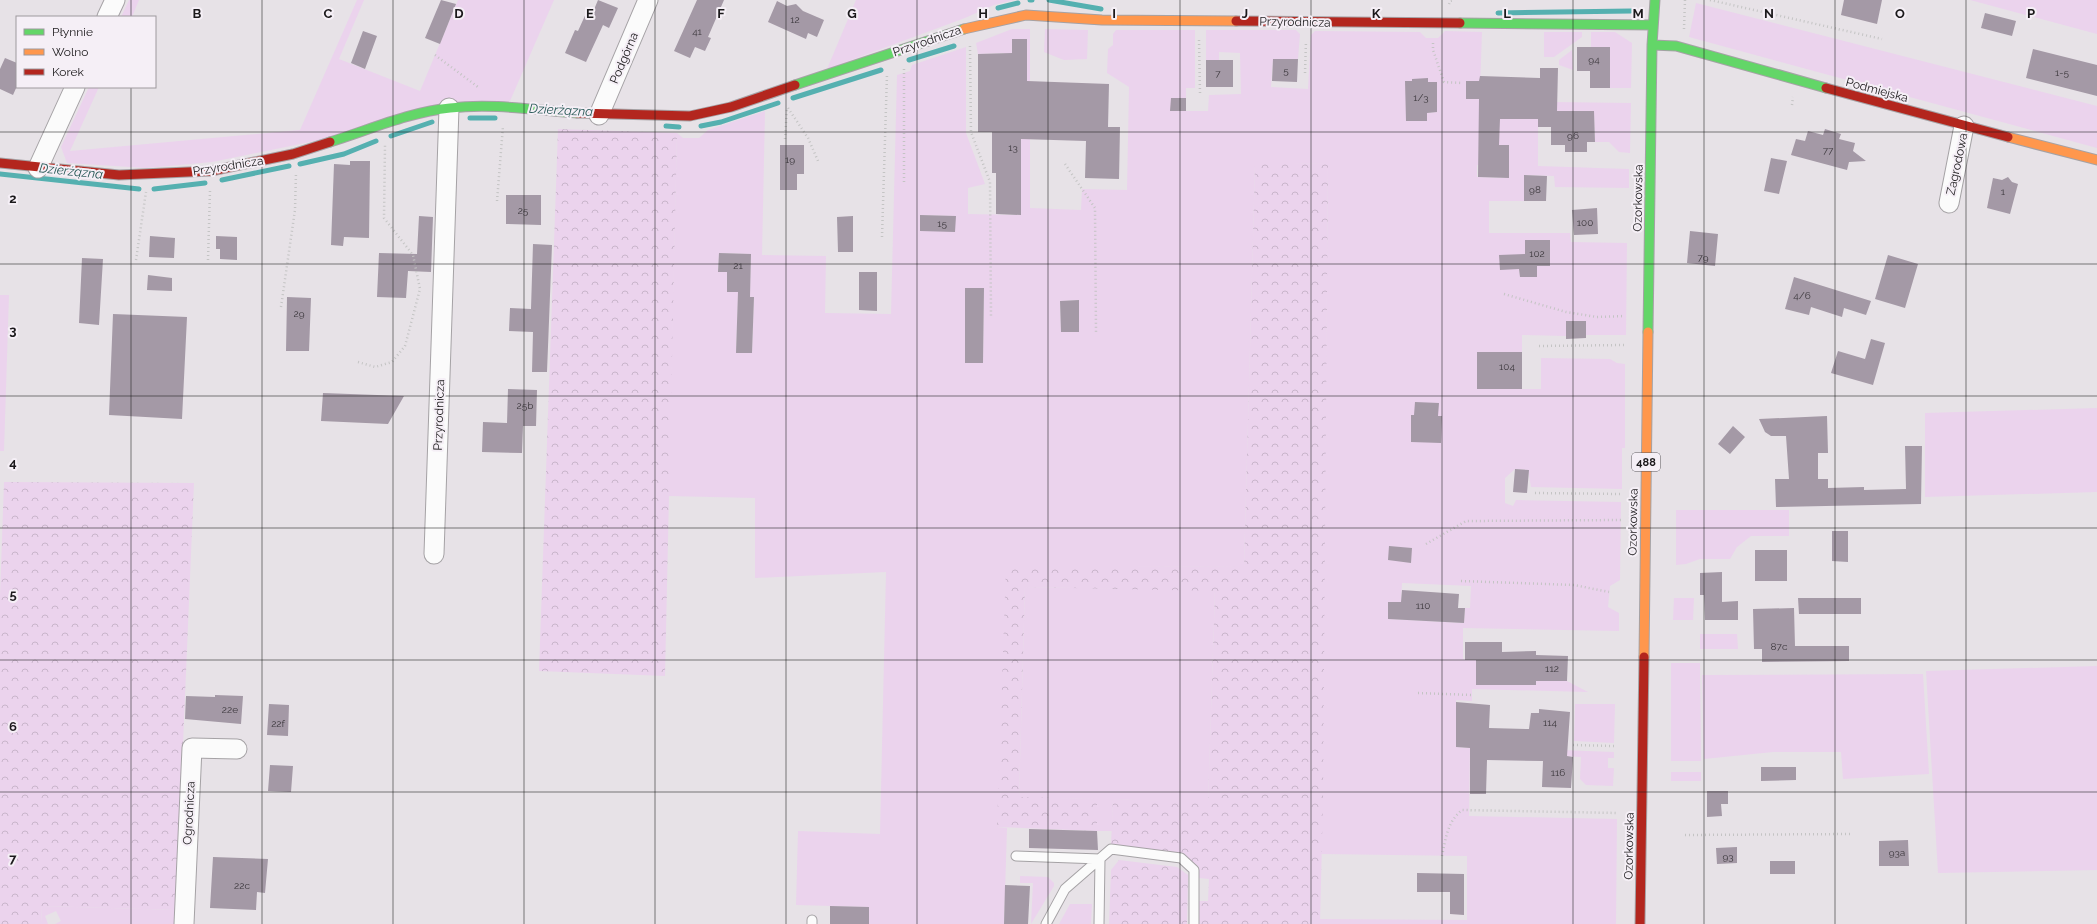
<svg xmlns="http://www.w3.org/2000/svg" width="2097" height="924" viewBox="0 0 2097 924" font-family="Raleway,sans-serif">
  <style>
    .grass { fill: #ebd3ed; fill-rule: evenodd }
    .forest { fill: url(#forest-crowns) }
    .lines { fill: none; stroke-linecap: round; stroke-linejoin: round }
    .stream { stroke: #55b0b0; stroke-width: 5 }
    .building { fill: #a499a6 }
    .lane-casing { stroke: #a5a2a5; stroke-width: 11 }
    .street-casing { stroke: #a5a2a5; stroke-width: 21 }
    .fast-casing { stroke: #a5a2a5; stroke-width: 11 }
    .slow-casing { stroke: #a5a2a5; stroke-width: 11 }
    .jam-casing { stroke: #a5a2a5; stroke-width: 11 }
    .path { stroke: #c4c4c4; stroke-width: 2.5; stroke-dasharray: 1 3; stroke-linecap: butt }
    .lane { stroke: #fbfbfb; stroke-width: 9 }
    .street { stroke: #fbfbfb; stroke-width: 19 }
    .fast { stroke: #63d668; stroke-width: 9 }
    .slow { stroke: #ff974d; stroke-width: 9 }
    .jam { stroke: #b3261e; stroke-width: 9 }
    .grid { fill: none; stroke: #1b191b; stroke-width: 1; stroke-opacity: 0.55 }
    .labels { text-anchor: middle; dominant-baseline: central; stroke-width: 4; stroke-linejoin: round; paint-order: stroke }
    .number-label { font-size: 10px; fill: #3d393e }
    .shield { fill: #f5eff6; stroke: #5c595d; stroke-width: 1 }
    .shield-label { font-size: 11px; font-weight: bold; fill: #1b191b }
    .street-label { font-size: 12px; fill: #1b191b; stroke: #f5eff6 }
    .water-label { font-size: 13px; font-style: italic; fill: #275856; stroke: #f5eff6 }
    .grid-label { font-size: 13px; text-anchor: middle; font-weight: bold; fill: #1b191b; stroke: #f5eff6; stroke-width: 4; stroke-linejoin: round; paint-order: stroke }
  </style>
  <defs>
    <pattern id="forest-crowns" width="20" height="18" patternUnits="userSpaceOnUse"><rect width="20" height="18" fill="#ebd3ed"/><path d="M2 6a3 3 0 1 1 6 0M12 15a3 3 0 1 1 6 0" fill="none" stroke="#c9b5cb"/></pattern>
  </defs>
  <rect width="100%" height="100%" fill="#e7e2e7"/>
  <path class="grass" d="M129,0h10l-7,17h-11z
    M357,0h7l-25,59 81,32 38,-91h96l-44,101 -298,61 -66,6 -79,-5 -6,-16 28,-60h10l-29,64 230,-21z
    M856,0h158l-20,5 -29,13 -138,51z
    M1970,0h127v34z
    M1696,3l401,103v42l-408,-111z
    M1012,29h18v179l51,2 1,-21 45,1 2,-103 -22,-14 1,-24 5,-4v-11l3,-4h79v58h-9v10h-15v13h37l1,-16 32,-1 -1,-41 -21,-1v8h-13v-30h90l4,4 -2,25h-25l-2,28 37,2 3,-54 4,-4 105,1 6,6h12l7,-7 37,1 -3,86 59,1v47l91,3v19l-74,-1 -1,-11 -29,-1 -1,26h-35v32h81l1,9 56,1 -1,92h-40v-14h-20v15l-44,-1v17l-45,1v36h64v-31l69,1 7,4 8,1v84h-3v41l-91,-2 -3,-17 -13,-1 -10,9v25l8,3 3,-6 105,2 -1,78 -10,6 -2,21 11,6v18l-156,-3v31l13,1 60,21h31l21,11 -116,-3v12l-16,-1v47l14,1 -1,68 148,3 -1,105h-296v-5l147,1v-64l-146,-2 7,-691 -73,2 -11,402 -218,-1 -29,261 10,1 -3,96h-135v-17l-73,-2 2,-74 82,3 6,-262 -131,6v-80l-87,-2 9,-363 6,5h16l9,-8 57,-19 -3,144 64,1 -1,57 66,1 6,-239 13,-4 2,-6 54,-18v86l19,51 -17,4v26l53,1v-73l5,-103h-14l-1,76 -7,-1v-61l-26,1 -2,-11zM1413,79h15v3h9v30l-10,1v8h-21zM1466,81h12v18h-12zM1477,165h27v13l-27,-1zM920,215l35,1v15h-35zM1525,240h25v26h-13v11h-17l-1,-10 6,-1zM719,253l32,1 -1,38h-23v-20l-9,-1zM965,289h19l-1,74h-18zM738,296l16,1 -2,56 -16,-1zM1079,300v32h-18l-1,-31zM1402,583l69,3 -1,22h-5l-1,15 -76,-4v-17h13z
    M1045,29l43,1 -1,29 -23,1 -20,-8z
    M1544,32h38v5l-28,20h-10z
    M1591,32h24l17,11 -1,45h-21v-41h-19z
    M1572,50l1,20 -14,-5v-5z
    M1551,102l80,1 -1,50 -11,-1 -10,-10h-14l-1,-31h-31v8z
    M0,295h9l-5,156h-4z
    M2097,408v84l-172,5v-84z
    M1676,510h113v26h-38l-14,11 -7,12h-30l-14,5 -10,1z
    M1025,587l190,3 -7,213 -95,-4 -1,32h-15v-32l-78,-1z
    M1674,598h20l-1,22h-20z
    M1700,634h37l1,15h-38z
    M1671,663h29l1,98h-30z
    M2097,666v204l-159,3 -12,-202z
    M1923,674l6,100 -86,5 -2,-27h-68l-69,7 -2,-84z
    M1575,704h40l-1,39 -40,-2z
    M1532,749l82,3v6h-6v10h6l-1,18 -27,-1 -6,-6 1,-22 -37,-2 -12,6z
    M1671,772h30v9h-30z
    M1020,876l28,1 6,6v3l-23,38 2,-41h-13z
    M1070,904h22l-1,20h-32z
    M42,906l134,4 -1,14h-120l6,-3 -5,-10 -11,5 3,8h-7z"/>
  <path class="forest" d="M558,129l119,4 -12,543 -126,-5z
    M1328,163l-5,637 -3,124h-121v-23h9l1,-22 -10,-1v-11l-16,-13 -72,-10 2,-45 95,3 7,-211 -190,-4 -6,210 78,2v32l-100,-4 9,-262 238,2 11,-403z
    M4,482l190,1 -18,427 -134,-4 -1,18h-41v-328z
    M1119,860l58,7 11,8 -1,49h-78l2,-54z"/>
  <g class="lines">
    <path class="stream" d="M1030,0h2
      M1049,0l52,9
      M998,8l20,-5
      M1498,13l133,-2
      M909,60l45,-14
      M793,98l88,-28
      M470,118h25
      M666,126l13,1
      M701,126l20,-4 57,-19
      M391,136l41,-14
      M300,164l44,-10 32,-13
      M0,174l139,15
      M222,180l67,-14
      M154,189l51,-6"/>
  </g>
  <path class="building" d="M441,0l15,4 -16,40 -15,-6z
    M598,0l20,8 -9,20 -6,-3 -17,37 -21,-9 10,-23 3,1 10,-22 5,3z
    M697,0h27l-16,37 3,1 -6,13 -10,-4 -5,11 -16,-7z
    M1844,0h38l-5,24 -36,-9z
    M777,1l10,5 9,-2 7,7 21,9 -7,17 -9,-4 -2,6 -38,-17z
    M1985,13l31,8 -4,15 -31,-8z
    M363,31l14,5 -12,33 -14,-6z
    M1012,39h15v42l82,3 -1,43h12l-1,52 -34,-1 1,-37 -65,-2v76l-25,-1v-41h-4v-41h-14v-78l34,-1z
    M1577,47h33v41h-20v-17h-13z
    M2033,49l64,16v31l-71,-18z
    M5,58l12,5v23l-4,9 -13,-6v-20z
    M1273,59h25l-1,23 -25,-1z
    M1206,60h27v27h-27z
    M1540,68h18l-1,43h37l1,31h-8v10h-22v-7h-14v-18h-13v-8h-38l-1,26h10v33l-31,-1 1,-78h-13v-18h13l1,-5 60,2z
    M1428,78v4h9v30l-10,1v8h-21l-1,-40h7v-2z
    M1171,98h15v13h-16z
    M1825,129l16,5 -2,5 16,4 -2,8 13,10 -17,1 -2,8 -56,-15 5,-16 9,2 3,-10 15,4z
    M780,145h24v29h-7v16h-17z
    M1771,158l16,3 -8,33 -15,-3z
    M350,161h20l-1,77 -25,-1 -1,9 -12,-1 3,-81 16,1z
    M1524,175l23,1 -1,25h-22z
    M2008,177l4,5 6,2 -8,30 -23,-6 6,-30 9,2z
    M506,195h35v30l-35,-1z
    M1597,208l1,26 -24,1 -2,-25z
    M920,215l36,1 -1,16 -35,-1z
    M419,216l14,1 -2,55 -23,-1 -2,27 -29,-1 2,-44 38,1z
    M853,216v36h-15l-1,-35z
    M1690,231l28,3 -3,32 -28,-3z
    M150,236l25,2 -1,20 -25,-1z
    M216,236l21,1v23l-17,-1v-10h-4z
    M1525,240h25v26h-13v11h-17l-1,-8 -19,1 -1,-15 26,-1z
    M533,244l19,1 -5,127h-15l1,-40 -24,-1 1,-23 21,1z
    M719,253l32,1 -1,43h4l-2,56h-16l2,-61h-11v-20h-9z
    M1888,255l30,9 -13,44 -30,-9z
    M82,258l21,1 -4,66 -20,-2z
    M859,272h18v39l-18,-1z
    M148,275l24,3v13l-25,-1z
    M1794,277l77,24 -5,14 -22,-7 -2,9 -31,-10 -2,8 -24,-6z
    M965,288h19l-1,75h-18z
    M287,297l24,1 -2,53h-23z
    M1079,300v32h-18l-1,-31z
    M113,314l74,3 -5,102 -73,-4z
    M1566,321h20v17l-20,1z
    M1871,339l14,4 -12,42 -42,-12 7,-22 27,8z
    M1477,352h45v37h-45z
    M508,389l29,1 -1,36h-13l-1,27 -40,-1 1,-30 24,1z
    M323,393l81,3 -16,28 -67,-3z
    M1415,402l24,1 -1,13h4l-1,27 -30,-1v-27h3z
    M1827,416l1,37h-10v26h10v9l36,-1v3l42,-1 -1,-43h17l-1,58 -145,3 -1,-28h14l-3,-43h-15l-6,-4 -6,-13z
    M1733,426l12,11 -15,17 -12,-10z
    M1515,469l14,1 -2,23 -14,-1z
    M1832,531h16v31l-16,-1z
    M1389,546l23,2 -1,15 -23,-3z
    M1755,550h32v31h-32z
    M1722,572v30l16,-1v19h-33l-1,-25h-4v-22z
    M1402,590l57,4 -1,14h7l-1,15 -76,-4v-17h13z
    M1798,598h63v16h-62z
    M1794,608l1,38h54v15l-87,1v-13h-8l-1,-40z
    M1465,642h37v10l34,-1v4l32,1 -1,25h-31v4h-60v-25h-11z
    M215,695l28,1 -2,28 -56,-5 1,-23 29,1z
    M1456,702l34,3 -1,23 40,1 2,-16h8v-4l31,3 -3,44 6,1 -2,31 -29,-1 1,-26 -56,-1 -1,34h-16v-46l-14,-1z
    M269,704l20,1 -1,31 -21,-1z
    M270,765l23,1 -2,26 -23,-1z
    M1761,767h35v13l-35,1z
    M1707,791h21v13h-7l1,12 -15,1z
    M1029,829l68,2 1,19 -69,-2z
    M1908,840l1,26h-30v-25z
    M1737,847v16l-20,1 -1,-16z
    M213,857l55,2 -3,34 -8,-1 -1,18 -46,-2z
    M1770,861h25v13h-25z
    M1417,873l47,1v41l-14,-1v-22h-33z
    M1005,885l25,1 -2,38h-24z
    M830,906l39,1v17h-39z"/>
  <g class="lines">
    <defs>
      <path id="lane" d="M1016,856l84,3 -1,65
        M812,924v-4
        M1046,924l19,-35 46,-40 70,9 13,12v54"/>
      <path id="street" d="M107,17l8,-17
        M599,115l49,-115
        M38,168l37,-81
        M1949,203l15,-77
        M434,554l15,-446
        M184,924l8,-176 45,1"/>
      <path id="fast" d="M1460,23l193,2
        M1652,45l24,1 150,42
        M795,85l169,-56
        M330,142c39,-12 79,-30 120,-34 42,-5 85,2 127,5
        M1648,332l4,-287 3,-45"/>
      <path id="slow" d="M964,29l62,-14 76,5 134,1
        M2008,137l89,23
        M1644,657l4,-325"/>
      <path id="jam" d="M1236,21l224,2
        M1826,88l182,49
        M577,113l113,3 41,-9 64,-22
        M0,163l119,12 92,-4 82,-17 37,-12
        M1640,924l4,-267"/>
    </defs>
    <use href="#lane" class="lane-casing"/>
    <use href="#street" class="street-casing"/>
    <use href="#fast" class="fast-casing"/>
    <use href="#slow" class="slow-casing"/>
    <use href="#jam" class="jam-casing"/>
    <path class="path" d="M1710,0l172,39
      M1449,4l1,-3 4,-1
      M1684,29l1,-29
      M1199,40l1,53
      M1433,43v7l11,32 18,1
      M970,46l1,86 19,50 1,136
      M435,55l43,32
      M904,69v114
      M1305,73l1,-32
      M1792,105l1,-8
      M788,108l20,30 10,23
      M785,139l2,-31
      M1065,164l30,44 1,124
      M497,201l6,-75
      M882,237l5,-163
      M136,260l10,-68
      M208,260l2,-70
      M1504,294l62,18 31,5 28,-1
      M281,307l14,-97 1,-37
      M1539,346l86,-1
      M358,362l17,5 17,-5 13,-16 15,-57 -7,-34 -29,-37 1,-73
      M1535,493l86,1
      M1426,544l40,-23 155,-1
      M1461,581l113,4 35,7
      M1418,693l54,2
      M1573,745l41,1
      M1685,835l167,-1
      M1442,856c4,-18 5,-34 20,-46l156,3"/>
    <use href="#lane" class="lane"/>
    <use href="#street" class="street"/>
    <use href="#fast" class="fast"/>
    <use href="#slow" class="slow"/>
    <use href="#jam" class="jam"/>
  </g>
  <path class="grid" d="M131,0v17M262,0v924M393,0v924M524,0v924M655,0v924M786,0v924M917,0v924M1048,0v924M1180,0v924M1311,0v924M1442,0v924M1573,0v924M1704,0v924M1835,0v924M1966,0v924M131,87v837M0,132h2097M0,264h2097M0,396h2097M0,528h2097M0,660h2097M0,792h2097"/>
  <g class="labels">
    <g class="number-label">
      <text x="795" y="19">12</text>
      <text x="697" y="31">41</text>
      <text x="1594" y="59">94</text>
      <text x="1286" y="70">5</text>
      <text x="2062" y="72">1-5</text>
      <text x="1218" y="73">7</text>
      <text x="1421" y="97">1/3</text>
      <text x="1573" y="135">96</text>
      <text x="1013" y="147">13</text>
      <text x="1828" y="150">77</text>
      <text x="790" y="159">19</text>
      <text x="1535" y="189">98</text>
      <text x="2003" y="191">1</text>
      <text x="523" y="210">25</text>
      <text x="1585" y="222">100</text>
      <text x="942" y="223">15</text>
      <text x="1537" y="253">102</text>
      <text x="1703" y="257">79</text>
      <text x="738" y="265">21</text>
      <text x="1802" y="295">4/6</text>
      <text x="299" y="313">29</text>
      <text x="1507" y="366">104</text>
      <text x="525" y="405">25b</text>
      <text x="1423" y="605">110</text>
      <text x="1779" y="646">87c</text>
      <text x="1552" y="668">112</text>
      <text x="230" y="709">22e</text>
      <text x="1550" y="722">114</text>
      <text x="278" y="723">22f</text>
      <text x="1558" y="772">116</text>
      <text x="1897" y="852">93a</text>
      <text x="1728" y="856">93</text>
      <text x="242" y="885">22c</text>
    </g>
    <rect class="shield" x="1632" y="453" width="28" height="18" rx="3"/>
    <g class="shield-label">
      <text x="1646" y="462">488</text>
    </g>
    <g class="street-label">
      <text transform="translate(1295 22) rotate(1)">Przyrodnicza</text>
      <text transform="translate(927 41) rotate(-19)">Przyrodnicza</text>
      <text transform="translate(624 58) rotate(-67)">Podgórna</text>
      <text transform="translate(1877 90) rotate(15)">Podmiejska</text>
      <text transform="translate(1957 164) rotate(-78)">Zagrodowa</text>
      <text transform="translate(228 166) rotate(-9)">Przyrodnicza</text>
      <text transform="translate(1638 198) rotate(-89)">Ozorkowska</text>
      <text transform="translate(439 415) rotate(-88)">Przyrodnicza</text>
      <text transform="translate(1633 522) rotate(-89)">Ozorkowska</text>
      <text transform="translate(189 813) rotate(-87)">Ogrodnicza</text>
      <text transform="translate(1629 846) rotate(-89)">Ozorkowska</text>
    </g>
    <g class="water-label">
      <text transform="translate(561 110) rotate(3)">Dzierżązna</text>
      <text transform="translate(71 171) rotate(6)">Dzierżązna</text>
    </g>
  </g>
  <g class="grid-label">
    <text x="197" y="18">B</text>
    <text x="328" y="18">C</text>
    <text x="459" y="18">D</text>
    <text x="590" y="18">E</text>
    <text x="721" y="18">F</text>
    <text x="852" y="18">G</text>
    <text x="983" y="18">H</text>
    <text x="1114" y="18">I</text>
    <text x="1245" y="18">J</text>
    <text x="1376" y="18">K</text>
    <text x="1507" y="18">L</text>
    <text x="1638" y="18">M</text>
    <text x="1769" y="18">N</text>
    <text x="1900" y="18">O</text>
    <text x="2031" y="18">P</text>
    <text x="13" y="203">2</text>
    <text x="13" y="335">3</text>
    <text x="13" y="467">4</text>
    <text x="13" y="599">5</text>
    <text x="13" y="731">6</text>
    <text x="13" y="863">7</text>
  </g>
  <rect x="16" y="16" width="140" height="72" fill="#f5eff6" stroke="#9e999e"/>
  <rect x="24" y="29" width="20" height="6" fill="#63d668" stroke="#9e999e"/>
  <text x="52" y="36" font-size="12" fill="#1b191b">Płynnie</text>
  <rect x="24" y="49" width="20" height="6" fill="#ff974d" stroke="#9e999e"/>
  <text x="52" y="56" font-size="12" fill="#1b191b">Wolno</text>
  <rect x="24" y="69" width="20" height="6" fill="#b3261e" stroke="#9e999e"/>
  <text x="52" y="76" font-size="12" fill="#1b191b">Korek</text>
</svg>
